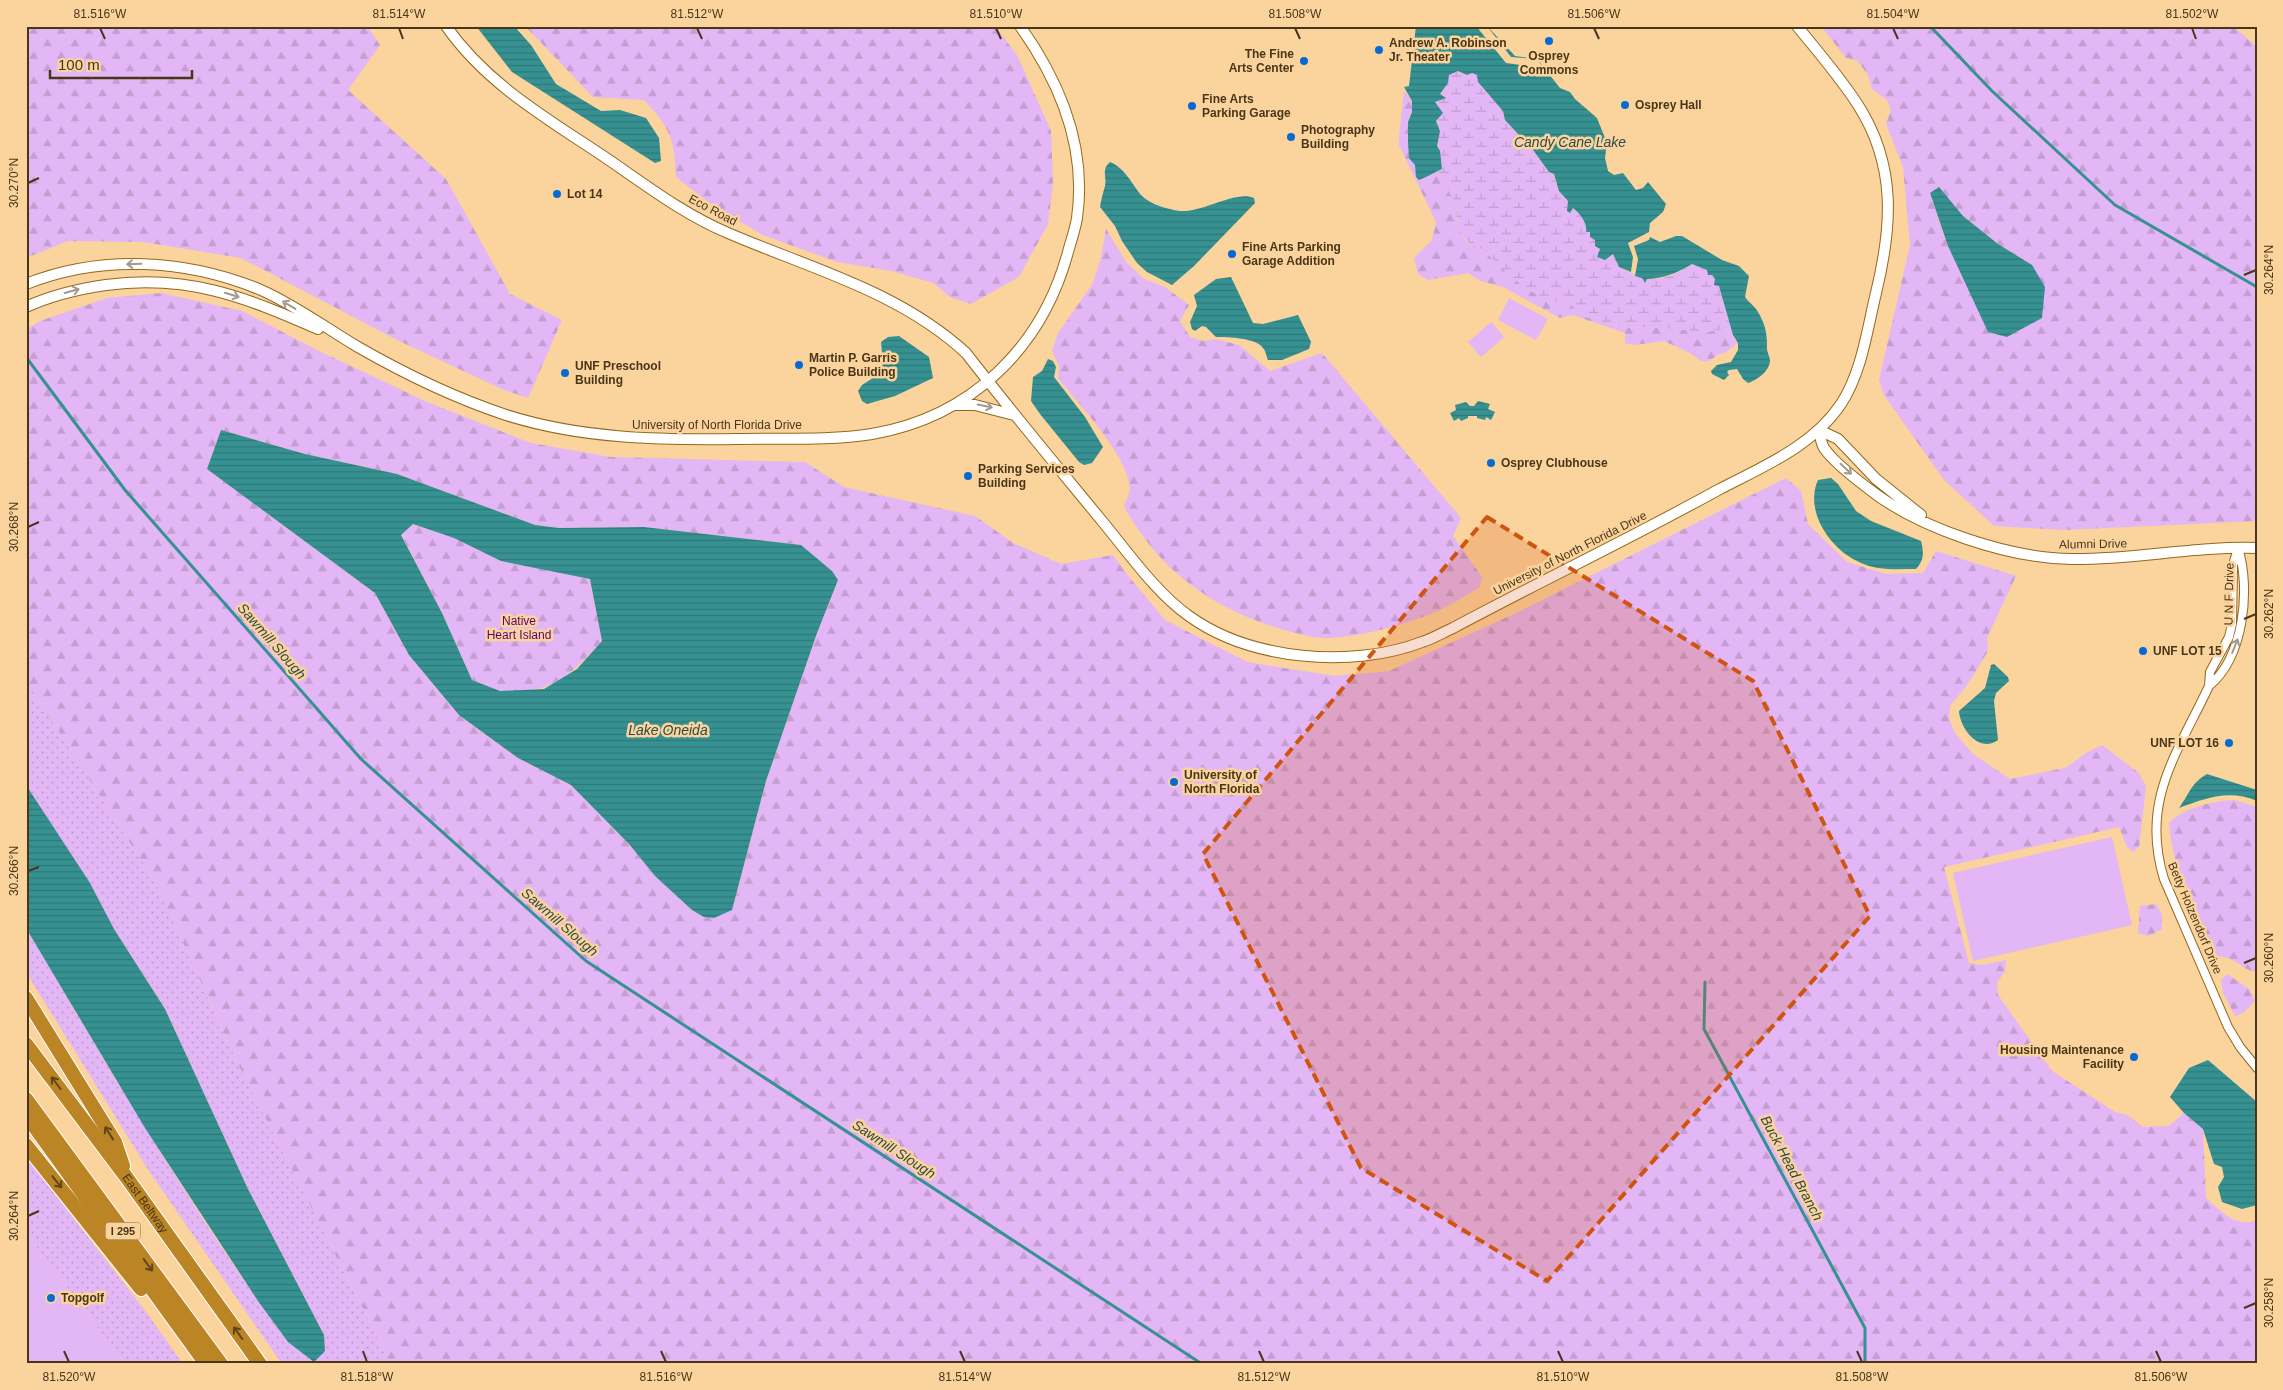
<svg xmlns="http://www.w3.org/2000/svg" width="2283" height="1390" viewBox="0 0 2283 1390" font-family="Helvetica,sans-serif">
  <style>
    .grass { fill: url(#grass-dots) }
    .forest { fill: url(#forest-firs); fill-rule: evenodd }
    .wetland { fill: url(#wetland-marsh) }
    .pitch { fill: #e3b6f5 }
    .water { fill: url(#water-rules); fill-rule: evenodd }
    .pier { fill: #fad39d }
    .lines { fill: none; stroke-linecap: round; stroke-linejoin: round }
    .stream { stroke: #369192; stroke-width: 3 }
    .minor-casing { stroke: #93681e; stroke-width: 10 }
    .tertiary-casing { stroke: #93681e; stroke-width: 12 }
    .motorway-casing { stroke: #fff; stroke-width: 16 }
    .minor { stroke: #fff; stroke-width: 8 }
    .tertiary { stroke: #fff; stroke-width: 10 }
    .motorway { stroke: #bb8424; stroke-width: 14 }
    .oneway { stroke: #a49a8c }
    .oneway2 { stroke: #60461b }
    .marked { fill: #d0540e; fill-opacity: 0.2; stroke: #d0540e; stroke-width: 4; stroke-dasharray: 10 6; stroke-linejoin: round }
    .ticks { fill: none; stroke: #493619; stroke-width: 2 }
    .poi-dot { fill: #066ad2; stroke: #fad39d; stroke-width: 2 }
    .labels { text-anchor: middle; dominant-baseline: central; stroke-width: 5; stroke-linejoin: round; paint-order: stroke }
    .shield { fill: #fad39d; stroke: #7e6541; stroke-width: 1 }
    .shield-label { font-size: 11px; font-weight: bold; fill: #493619 }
    .poi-label { font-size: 12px; font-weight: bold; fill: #493619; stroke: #fad39d; text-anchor: start }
    .street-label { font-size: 12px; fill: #493619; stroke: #fad39d }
    .park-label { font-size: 12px; fill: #5b0074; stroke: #fad39d }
    .water-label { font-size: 14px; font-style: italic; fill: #2e4a4a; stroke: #fad39d }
    .neatline { fill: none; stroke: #493619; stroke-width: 2 }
    .ticks-label { font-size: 12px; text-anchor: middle; fill: #493619 }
  </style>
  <defs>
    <pattern id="grass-dots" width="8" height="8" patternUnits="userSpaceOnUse" patternTransform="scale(1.25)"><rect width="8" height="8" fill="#e3b6f5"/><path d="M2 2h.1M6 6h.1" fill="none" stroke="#c49dd1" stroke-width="1.8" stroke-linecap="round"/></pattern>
    <pattern id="forest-firs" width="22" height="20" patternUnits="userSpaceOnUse" patternTransform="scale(1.25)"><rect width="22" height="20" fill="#e3b6f5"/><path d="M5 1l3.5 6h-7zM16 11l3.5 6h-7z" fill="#c49dd1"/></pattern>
    <pattern id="wetland-marsh" width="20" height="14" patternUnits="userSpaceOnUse" patternTransform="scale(1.25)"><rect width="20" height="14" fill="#e3b6f5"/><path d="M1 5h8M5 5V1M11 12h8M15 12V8" fill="none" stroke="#c49dd1"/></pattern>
    <pattern id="water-rules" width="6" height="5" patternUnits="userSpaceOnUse" patternTransform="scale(1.25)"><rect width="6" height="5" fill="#369192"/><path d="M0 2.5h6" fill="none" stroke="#307776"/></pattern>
  </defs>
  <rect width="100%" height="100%" fill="#fad39d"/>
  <path class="grass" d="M26,681l130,202 83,183 152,298h-109l-133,-193 -123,-199v-44c84,141 165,282 262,414l36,-7 -76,-146 -83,-180 -51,-80 -24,-46 -64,-98z
    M26,1157l120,155 37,52h-58l-99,-131z"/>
  <path class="forest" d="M26,26h341l13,19 -32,45 98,89 64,115 52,26 -34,78 -24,-8 -109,-51 -154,-81 -98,-16 -75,-1 -42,17z
    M525,26h470l22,29 34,76 2,51 -5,42 -29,53 -48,27 -21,-7 -17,-14 -41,-12 -55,-9 -74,-27 -52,-31 -35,-27c-1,-37 -6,-50 -32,-77l-51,-3z
    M1821,26h412l24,21v474l-193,9 -70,-4 -50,-46 -60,-85 -5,-15 31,-135 -7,-78 -17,-43 5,-14 -4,-10 -15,-11 -4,-14 -11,-15 -11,-2zM1939,188l24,28 35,28 34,21 -84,-19 -18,-52z
    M1404,91l8,10v11l-4,10 1,36 19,18 5,-4 4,-1 19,33 1,23 10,15 17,8 14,15 48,34 23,4 14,13 43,12 21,-1 59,5 25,-4 3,11 4,4 -13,10 -6,1 -10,7h-8l-11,-8 -26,-12 -29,4 -10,-2v-10l-52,-18 -13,3 -57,-31 -22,-6 -13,-8 -40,7 -10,-6 -4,-16 18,-18 4,-18 -37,-77v-9z
    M1106,229l20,33 18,17 21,8 24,18 -9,16 10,16 13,4 13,-2 23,6 31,26 52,-18 139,165 -8,18 29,41 -2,10c-15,9 -30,19 -47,26 -31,12 -69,23 -103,25 -16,1 -34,-5 -49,-9 -69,-21 -123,-59 -157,-123 2,-5 6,-13 6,-18 -2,-32 -52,-85 -72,-110l1,-12 -7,-15 6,-18 34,-48 9,-27z
    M161,293l81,18 77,40 108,51 104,41 79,14 195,5 39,25 131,29 38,27 48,21 52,-9 16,22 36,43 82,42 88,14 54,-5 127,-58 270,-135 15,13 7,33 39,38 39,12 37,-1 13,-22 80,25 -29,62 1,13 -20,33 -18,22 -1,13 6,14 18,21 37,25 55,-11 21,-15 16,-8 37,28 7,14 -7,60 -6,5 -6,-5 -8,-20 -175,40 25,96 13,2 24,-5 -1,11 -8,12 1,12 54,76 63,41 12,3 16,12 26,-1 15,-13 19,16 3,69c14,12 30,31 51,22v144h-1866l-152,-298 -83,-183 -130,-202v-351l14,-9 67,-23zM221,430l84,24 92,20 138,51 24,3 85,-1 157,18 31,26 6,9 -21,53 -51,148 -34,129h-40l-37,-34 -26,-32 -58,-59 -53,-27 -59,-43 -50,-60 -34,-62 -168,-124z
    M413,524l141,46 36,9 12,62c-31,34 -51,54 -100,50 -10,-1 -21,-8 -30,-11l-30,-67 -41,-79z
    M2234,800l23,7v165c-11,-1 -16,-8 -25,-12 -8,-4 -15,-3 -23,-8 -17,-41 -36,-84 -40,-129 16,-16 44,-22 65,-23z
    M2156,904l6,10v15l-13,7 -11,-3 2,-27z
    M2227,974l22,15 6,12 -12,12 -8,3 -12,-23 -2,-13z"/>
  <path class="wetland" d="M1458,71l9,4 5,-2 6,2v7l25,29 2,9 14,15 4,1 26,36 5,2 2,9 13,18 -2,10 6,-3 8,7 24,45 8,-6 6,13c29,16 45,16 73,-3l15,6 1,4 4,1 7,10 12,43 -25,4 -59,-5 -21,1 -44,-12 -13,-13 -23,-4 -20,-10 -28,-24 -14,-15 -16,-8 -11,-15 -1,-23 -19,-33 5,-2c1,-8 -5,-18 -5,-24 1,-8 3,-16 -1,-24l4,-4v-8l-4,-3 -1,-4 10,-5 -5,-3 6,-7 3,-12z"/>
  <path class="pitch" d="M1509,298l39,21 -12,21 -38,-20z
    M1491,322l13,15 -23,20 -13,-15z
    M2112,837l20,88 -159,36 -20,-88z
    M26,1233l99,131h-99z"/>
  <path class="water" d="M476,26h38l17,19 25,39 45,27 19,-1 26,8 13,20 2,23 -6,2 -143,-91z
    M1416,26h71l28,30 22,3 23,29 10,4 5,7 22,19 10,25 -2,15 3,13 6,4 9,-2 13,17 7,-2 5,-6 18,22 -3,8 -13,11 -1,9 -21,11 5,14 -2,15 -12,-5 -6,-13 -8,6 -8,-3 3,-8 -5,-3v-6l-5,-3v-5h-4c2,-8 -6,-19 -13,-24l-3,5 -3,-2 1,-10 -9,-10 -5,-17 -5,-2 -26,-36 -4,-1 -14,-15 -2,-9 -25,-29 -1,-7 -5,-2 -5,2 -9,-4 -9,4 -1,8 -8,11 6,4 -11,4 8,11 -7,8 4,10 -3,15 3,5 2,18c-7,3 -17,9 -23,11l-3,-3 -1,-12 -6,-7 -1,-15v-21l4,-10v-11l-8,-14 5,-1z
    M1110,162c14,5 22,22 31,33 10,10 26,14 39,16 22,2 56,-21 74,-13l1,5 -61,63 -22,19 -25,-13 -10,-9 -15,-22 -7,-15 -15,-19c1,-7 3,-14 5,-21 2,-10 -4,-16 5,-24z
    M1939,187l24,29 35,28 34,21 13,22 -3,31 -35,19 -19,-5 -40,-86 -18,-53z
    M1676,236h6l40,24 17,6 10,10 -4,21c4,6 10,9 13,15 7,12 9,20 9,34 -1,5 3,10 3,15 -1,11 -13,19 -22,22l-5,-4 -6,-10 -8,1 -2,2 2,3 -5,5 -12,-6 -1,-3 6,-6 14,-3 7,-12v-7l-5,-8 -14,-49 -5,-1 1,-6 -3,-4h-4l-1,-5 -15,-6c-15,9 -27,14 -45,15l-2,4 -3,-5 -7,-2 3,-17 -4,-13 15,-6 1,-3 10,5z
    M1231,277l22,46 10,1 35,-9 13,27 -2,7 -27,11h-14c-2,-4 -2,-9 -5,-12 -6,-10 -35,-11 -47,-11l-10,-10 -4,-1 -7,5 -3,-2 -2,-7 7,-16 -3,-11 22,-16z
    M899,336l30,21 4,21 -38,18 -28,8 -5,-3 -4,-10 4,-6 11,-7 10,-14 -2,-22 7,-5z
    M1048,359l5,2 3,6 -2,10 31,40 18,30 -11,16 -8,2 -5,-3 -39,-48 -9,-13 2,-24 9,-6z
    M1478,401l12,3 -2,5 7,3 -4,8 -5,-3 -1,3 -8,-2v-2h-9v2l-7,3 -2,-3 -5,3 -4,-8 6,-3 -1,-5 11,-3 4,4h4z
    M221,430l84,24 92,20 138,51 24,3 85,-1 157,18 31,26 6,9 -21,53 -51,148 -34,129 -18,8 -10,-1 -12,-7 -37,-34 -26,-32 -58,-59 -53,-27 -59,-43 -50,-60 -34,-62 -168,-124zM413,524l41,14 47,23 89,18 12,62 -25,28 -33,20 -44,2 -28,-11 -30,-67 -41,-78z
    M1831,478l7,6 18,27 15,10 50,20c3,12 3,19 -5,28 -18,0 -40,2 -57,-7 -29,-13 -55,-51 -41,-82z
    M1994,664l14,13 1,4 -13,12 -2,8 4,39c-18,14 -38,-11 -39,-29l26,-23 6,-23z
    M2207,774l50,16v11c-28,-12 -51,-3 -78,7 11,-15 12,-25 28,-34z
    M26,785l64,98 24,46 51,80 83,180 76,146 1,16 -11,11 -26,-20 -30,-41 -113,-173 -119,-200z
    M2208,1060l49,42v103l-15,4 -20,-7 -4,-15 6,-10 -2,-10 -8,-3 -11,-35 -19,-16 -14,-16 19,-29z"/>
  <path class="pier" d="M1476,26h11l24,31 26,2 6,9 -37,-5z"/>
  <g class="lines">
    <path class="stream" d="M1930,26l62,65 123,114 142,82
      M26,357l99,133 236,269 225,202 616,403
      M1705,982l-1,47 161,299v36"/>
    <defs>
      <path id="minor" d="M2238,548l-5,17 -1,59 -3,13 -19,35 -1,14c-32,68 -69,115 -45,193l64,148 12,20 17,21
        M2209,686c35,-29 42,-97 29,-138"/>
      <path id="tertiary" d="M446,26c42,60 104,94 163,134 38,26 76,55 119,73 81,35 171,58 238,120 44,57 90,112 136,168 25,30 54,72 87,95 61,44 163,53 233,26 10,-3 20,-9 31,-14 88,-47 178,-90 265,-138 44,-23 94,-43 123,-86 21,-32 26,-74 35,-111 16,-66 21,-127 -18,-188 -18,-28 -40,-53 -61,-79
        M26,284c75,-30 161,-25 235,6 34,15 65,38 97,57 47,27 97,51 148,68 76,24 153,25 231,24 45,-1 91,2 135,-5 99,-17 170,-86 196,-182 3,-11 7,-22 9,-34 10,-70 -17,-136 -57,-192
        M26,307c26,-12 52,-18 80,-22 82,-11 139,12 212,44
        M955,405h20l39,10
        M1819,430c1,6 2,13 5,18 8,12 33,32 45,41 49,39 139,69 202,70 62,1 123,-13 186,-11
        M1819,430l19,9 38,40 45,36"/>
      <g id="motorway">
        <path d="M26,998l89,144 8,24"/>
        <path id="s1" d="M26,1044l101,134 133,186"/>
        <path d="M26,1099l195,265"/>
        <path d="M26,1115l180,249"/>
        <path d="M26,1145l115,144"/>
      </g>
    </defs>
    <use href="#minor" class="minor-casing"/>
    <use href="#tertiary" class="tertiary-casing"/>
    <use href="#motorway" class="motorway-casing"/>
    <use href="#minor" class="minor"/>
    <use href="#tertiary" class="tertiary"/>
    <use href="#motorway" class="motorway"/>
  </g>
  <defs><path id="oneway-shaft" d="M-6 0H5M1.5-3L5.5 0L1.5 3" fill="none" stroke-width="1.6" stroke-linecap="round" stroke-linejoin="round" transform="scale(1.25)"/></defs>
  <g class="oneway">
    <use href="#oneway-shaft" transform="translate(134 264) rotate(178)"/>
    <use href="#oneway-shaft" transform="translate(72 291) rotate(-16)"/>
    <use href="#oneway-shaft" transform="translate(232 295) rotate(17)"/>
    <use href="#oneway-shaft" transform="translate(289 305) rotate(-149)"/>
    <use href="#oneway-shaft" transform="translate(985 406) rotate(11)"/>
    <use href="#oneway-shaft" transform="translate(1846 469) rotate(44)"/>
    <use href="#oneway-shaft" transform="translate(2235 646) rotate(-68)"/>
  </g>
  <g class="oneway2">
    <use href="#oneway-shaft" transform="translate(56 1083) rotate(-127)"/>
    <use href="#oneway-shaft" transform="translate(109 1133) rotate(-122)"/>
    <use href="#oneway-shaft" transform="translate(57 1182) rotate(51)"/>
    <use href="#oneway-shaft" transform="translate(148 1265) rotate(54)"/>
    <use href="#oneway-shaft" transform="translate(238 1333) rotate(-126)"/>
  </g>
  <path class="marked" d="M1487,517l266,164 117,235 -323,365 -186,-113 -158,-314z"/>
  <path class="ticks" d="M100,28l5,11M399,28l4,11M697,28l5,11M996,28l5,11M1295,28l5,11M1594,28l5,11M1893,28l5,11M2192,28l4,11M28,183l11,-5M2244,275l12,-5M28,527l11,-5M2244,619l12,-5M28,871l11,-4M2244,963l12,-5M28,1216l11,-5M2244,1308l12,-5M64,1351l5,11M363,1351l4,11M661,1351l5,11M960,1351l5,11M1259,1351l5,11M1558,1351l5,11M1857,1351l5,11M2156,1351l5,11"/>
  <g class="poi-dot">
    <circle cx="1549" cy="41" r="5"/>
    <circle cx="1379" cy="50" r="5"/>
    <circle cx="1304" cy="61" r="5"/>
    <circle cx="1625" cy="105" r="5"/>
    <circle cx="1192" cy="106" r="5"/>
    <circle cx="1291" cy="137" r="5"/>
    <circle cx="557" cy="194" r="5"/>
    <circle cx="1232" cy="254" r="5"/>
    <circle cx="799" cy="365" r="5"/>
    <circle cx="565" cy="373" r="5"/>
    <circle cx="1491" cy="463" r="5"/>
    <circle cx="968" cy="476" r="5"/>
    <circle cx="2143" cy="651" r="5"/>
    <circle cx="2229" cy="743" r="5"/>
    <circle cx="1174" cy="782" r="5"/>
    <circle cx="2134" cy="1057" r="5"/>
    <circle cx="51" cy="1298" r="5"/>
  </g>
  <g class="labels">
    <rect class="shield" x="105.5" y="1222.5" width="35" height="17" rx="4"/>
    <g class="shield-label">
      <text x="123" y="1231">I 295</text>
    </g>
    <g class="poi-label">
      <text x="1389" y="43">Andrew A. Robinson<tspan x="1389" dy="14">Jr. Theater</tspan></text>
      <text x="1294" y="54" text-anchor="end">The Fine<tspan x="1294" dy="14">Arts Center</tspan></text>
      <text x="1549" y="56" text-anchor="middle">Osprey<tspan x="1549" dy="14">Commons</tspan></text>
      <text x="1202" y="99">Fine Arts<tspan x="1202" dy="14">Parking Garage</tspan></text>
      <text x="1635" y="105">Osprey Hall</text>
      <text x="1301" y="130">Photography<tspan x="1301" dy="14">Building</tspan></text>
      <text x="567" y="194">Lot 14</text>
      <text x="1242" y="247">Fine Arts Parking<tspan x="1242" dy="14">Garage Addition</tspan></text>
      <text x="809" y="358">Martin P. Garris<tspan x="809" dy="14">Police Building</tspan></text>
      <text x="575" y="366">UNF Preschool<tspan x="575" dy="14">Building</tspan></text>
      <text x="1501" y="463">Osprey Clubhouse</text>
      <text x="978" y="469">Parking Services<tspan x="978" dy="14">Building</tspan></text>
      <text x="2153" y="651">UNF LOT 15</text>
      <text x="2219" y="743" text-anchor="end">UNF LOT 16</text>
      <text x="1184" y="775">University of<tspan x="1184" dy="14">North Florida</tspan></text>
      <text x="2124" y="1050" text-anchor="end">Housing Maintenance<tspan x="2124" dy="14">Facility</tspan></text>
      <text x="61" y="1298">Topgolf</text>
    </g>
    <g class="street-label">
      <text transform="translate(713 210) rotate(28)">Eco Road</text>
      <text x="717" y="425">University of North Florida Drive</text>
      <text transform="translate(2093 544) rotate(-1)">Alumni Drive</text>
      <text transform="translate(1570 553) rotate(-27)">University of North Florida Drive</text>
      <text transform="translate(2229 594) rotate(-89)">U N F Drive</text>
      <text transform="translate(2195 918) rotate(67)">Betty Holzendorf Drive</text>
      <text stroke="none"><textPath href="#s1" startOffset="199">East Beltway</textPath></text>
    </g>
    <g class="park-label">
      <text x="519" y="621">Native<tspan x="519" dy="14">Heart Island</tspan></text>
    </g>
    <g class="water-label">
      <text x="1570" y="142">Candy Cane Lake</text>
      <text transform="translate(272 641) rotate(49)">Sawmill Slough</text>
      <text x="668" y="730">Lake Oneida</text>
      <text transform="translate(560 922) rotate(41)">Sawmill Slough</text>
      <text transform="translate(894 1149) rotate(33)">Sawmill Slough</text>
      <text transform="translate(1792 1168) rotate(62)">Buck Head Branch</text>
    </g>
  </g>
  <rect width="2283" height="1390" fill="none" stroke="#fad39d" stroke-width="55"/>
  <path d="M50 70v8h142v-8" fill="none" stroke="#493619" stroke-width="2.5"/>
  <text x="58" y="70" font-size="15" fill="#493619" stroke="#fad39d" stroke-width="4" paint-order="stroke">100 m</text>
  <rect x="28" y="28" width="2228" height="1334" class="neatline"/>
  <g class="ticks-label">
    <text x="100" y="18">81.516°W</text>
    <text x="399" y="18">81.514°W</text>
    <text x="697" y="18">81.512°W</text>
    <text x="996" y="18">81.510°W</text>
    <text x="1295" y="18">81.508°W</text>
    <text x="1594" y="18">81.506°W</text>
    <text x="1893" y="18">81.504°W</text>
    <text x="2192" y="18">81.502°W</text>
    <text transform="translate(14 183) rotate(-90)" y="4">30.270°N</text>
    <text transform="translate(2269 270) rotate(-90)" y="4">30.264°N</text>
    <text transform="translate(14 527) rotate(-90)" y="4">30.268°N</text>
    <text transform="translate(2269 614) rotate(-90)" y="4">30.262°N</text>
    <text transform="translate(14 871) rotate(-90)" y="4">30.266°N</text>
    <text transform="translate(2269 958) rotate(-90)" y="4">30.260°N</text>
    <text transform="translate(14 1216) rotate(-90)" y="4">30.264°N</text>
    <text transform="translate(2269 1303) rotate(-90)" y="4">30.258°N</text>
    <text x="69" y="1381">81.520°W</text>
    <text x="367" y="1381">81.518°W</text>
    <text x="666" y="1381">81.516°W</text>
    <text x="965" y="1381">81.514°W</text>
    <text x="1264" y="1381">81.512°W</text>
    <text x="1563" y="1381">81.510°W</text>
    <text x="1862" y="1381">81.508°W</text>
    <text x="2161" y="1381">81.506°W</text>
  </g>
</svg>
